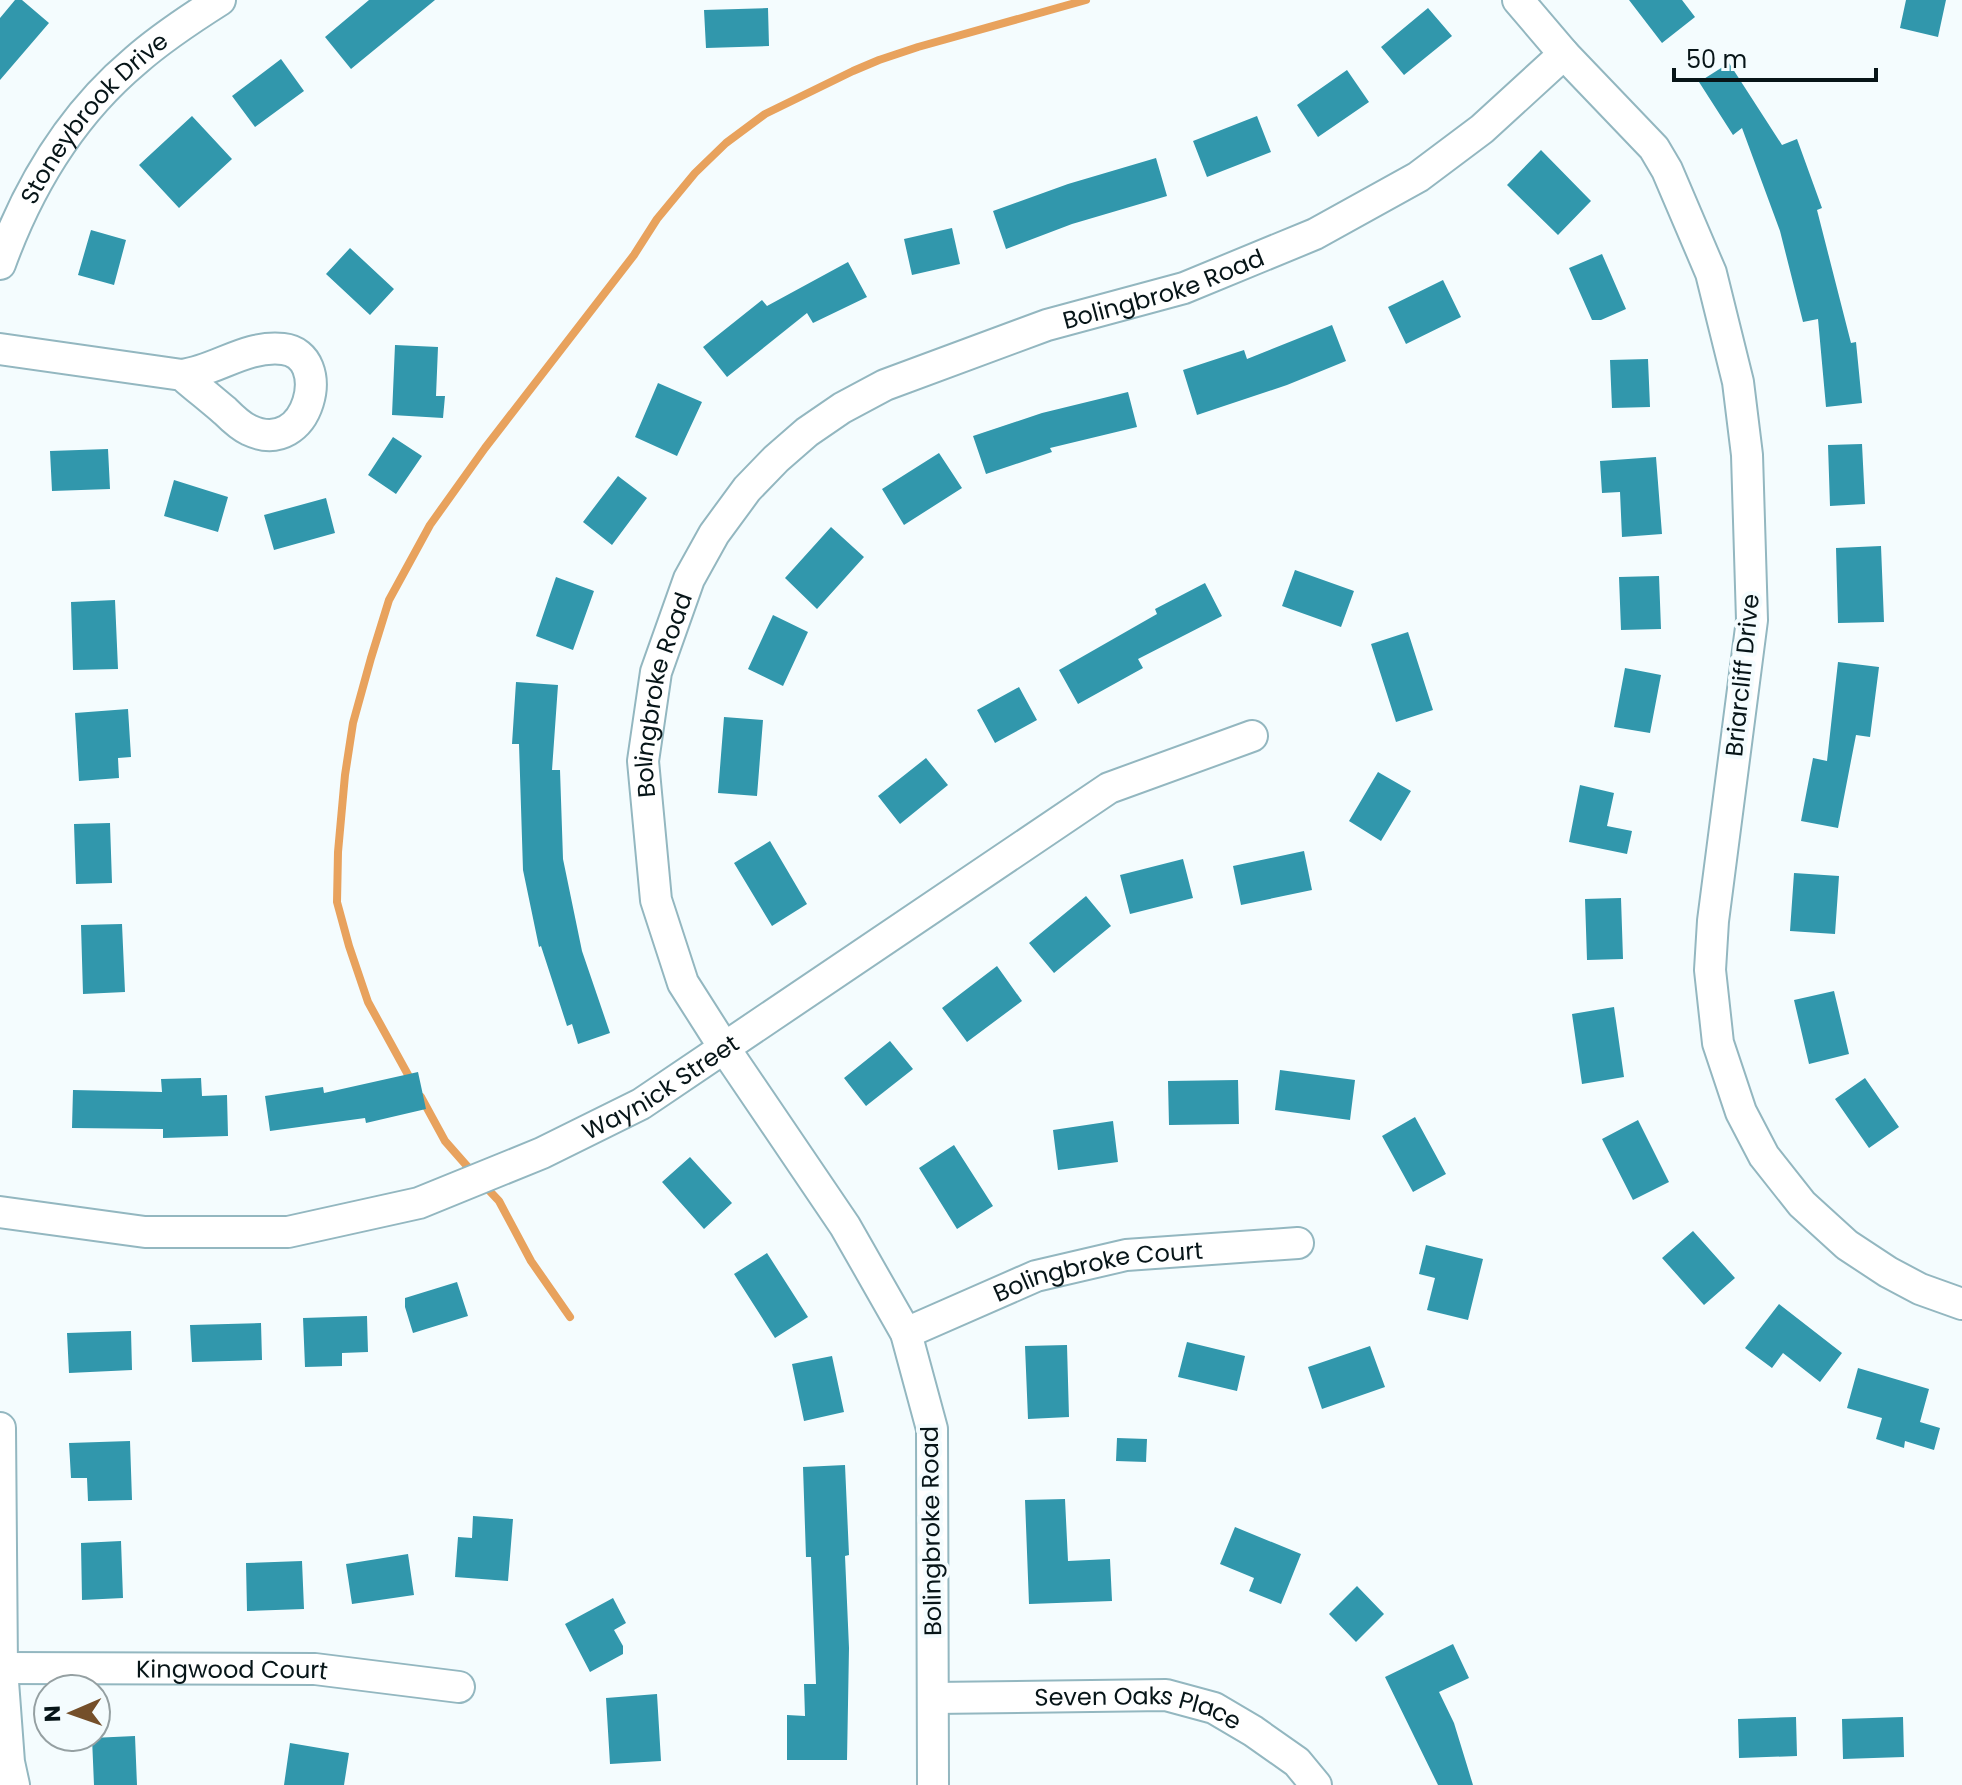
<svg xmlns="http://www.w3.org/2000/svg" width="1962" height="1785" viewBox="0 0 1962 1785" font-family="Poppins,sans-serif">
  <style>
    .lines { fill: none; stroke-linecap: round; stroke-linejoin: round }
    .stream { stroke: #e8a25d; stroke-width: 8 }
    .building { fill: #3197ac }
    .minor-casing { stroke: #93b7c0; stroke-width: 34 }
    .minor { stroke: #fff; stroke-width: 30 }
    .labels { text-anchor: middle; dominant-baseline: central; stroke-width: 8; stroke-linejoin: round; paint-order: stroke }
    .street-label { font-size: 24px; fill: #071518; stroke: #f4fcfe }
  </style>
  <rect width="100%" height="100%" fill="#f4fcfe"/>
  <g class="lines">
    <path class="stream" d="M412,1082l-44,-80 -19,-56 -12,-44 1,-50 7,-77 8,-52 18,-65 18,-58 41,-75 55,-77 149,-193 23,-36 38,-46 31,-30 39,-29 88,-43 26,-11 39,-13 168,-47
      M421,1097l24,44 29,33
      M483,1184l16,17 32,60 39,56"/>
  </g>
  <path class="building" d="M15,0h7l27,23 -49,57v-62z
    M369,0h66l-84,69 -26,-32z
    M1629,0h53l13,17 -33,26z
    M1906,0h40l-8,37 -38,-9z
    M768,8l1,38 -63,2 -2,-38z
    M1428,8l24,28 -48,39 -23,-28z
    M281,59l23,32 -49,36 -23,-31z
    M1729,63l53,82 15,-6 25,69 -5,2 34,133 5,-1 6,61 -36,4 -8,-88 -15,3 -23,-91 -38,-103 -9,7 -34,-53z
    M1347,70l22,32 -51,35 -21,-32z
    M192,116l40,43 -53,49 -40,-43z
    M1257,116l14,36 -64,25 -14,-36z
    M1541,150l50,51 -33,34 -51,-50z
    M1156,158l11,38 -95,28 -66,25 -13,-38 75,-27z
    M952,228l8,36 -48,11 -8,-36z
    M91,230l35,10 -12,45 -36,-10z
    M350,248l44,41 -24,26 -44,-41z
    M1602,254l24,55 -25,11h-9l-23,-52z
    M848,262l19,35 -54,26 -6,-10 -80,64 -24,-30 59,-47 5,6z
    M1443,280l18,37 -55,27 -18,-37z
    M1332,325l14,36 -59,24 -90,30 -14,-45 61,-20 3,9z
    M395,345l43,2 -2,49h9l-2,22 -51,-3z
    M1648,359l2,48 -38,1 -2,-48z
    M658,383l44,19 -25,54 -42,-19z
    M1128,392l9,35 -87,21 2,4 -66,22 -13,-38 69,-23z
    M393,437l29,19 -26,38 -28,-19z
    M1862,444l3,60 -35,2 -2,-61z
    M108,449l2,40 -58,2 -2,-40z
    M939,453l23,35 -58,37 -22,-36z
    M1656,457l6,77 -40,3 -2,-45 -18,1 -2,-32z
    M618,476l29,22 -35,47 -29,-23z
    M174,480l54,17 -10,35 -54,-16z
    M326,498l9,35 -61,17 -10,-35z
    M831,527l33,30 -47,52 -32,-31z
    M1881,546l3,76 -46,1 -2,-75z
    M1295,570l59,21 -13,36 -59,-21z
    M1659,576l2,53 -40,1 -2,-53z
    M556,577l38,14 -21,59 -37,-14z
    M1205,583l17,33 -84,43 5,9 -65,36 -19,-34 98,-56 -2,-5z
    M115,600l3,69 -45,1 -2,-68z
    M773,615l35,17 -25,54 -35,-17z
    M1408,632l25,78 -37,12 -25,-78z
    M1838,662l41,5 -9,70 -14,-2 -18,93 -37,-7 12,-63 14,3z
    M1625,668l36,7 -11,58 -36,-6z
    M516,682l42,3 -6,85h8l3,89 19,92 28,82 -32,11 -6,-20 -5,2 -26,-80 -2,1 -16,-77 -4,-126h-7z
    M1019,687l18,33 -42,23 -18,-33z
    M128,709l3,48 -13,1 1,20 -40,3 -4,-68z
    M724,717l39,3 -6,76 -39,-3z
    M926,758l22,27 -48,39 -22,-28z
    M1378,772l33,19 -30,50 -32,-20z
    M1580,785l34,8 -7,33 25,5 -5,23 -58,-12z
    M110,823l2,60 -36,1 -2,-60z
    M770,841l37,63 -35,22 -38,-63z
    M1304,851l8,39 -71,15 -8,-39z
    M1183,859l10,39 -63,16 -10,-39z
    M1794,873l45,3 -4,58 -45,-3z
    M1086,896l25,30 -57,47 -25,-30z
    M1621,898l2,61 -36,1 -2,-61z
    M122,924l3,68 -42,2 -2,-69z
    M997,966l25,35 -55,41 -25,-34z
    M1834,991l15,63 -40,10 -15,-64z
    M1614,1007l10,70 -42,7 -10,-70z
    M890,1041l23,28 -47,37 -22,-28z
    M1280,1070l75,10 -5,40 -75,-10z
    M418,1072l8,37 -60,14 -1,-5 -95,13 -5,-35 58,-9 1,6z
    M201,1078l1,18 25,-1 1,41 -65,2v-9l-91,-1 1,-38 89,2 -1,-13z
    M1865,1078l34,49 -30,21 -34,-49z
    M1238,1080l1,44 -70,1 -1,-44z
    M1415,1117l31,57 -33,18 -31,-56z
    M1638,1120l31,62 -36,18 -31,-61z
    M1113,1121l5,41 -60,8 -5,-40z
    M954,1145l39,61 -36,23 -38,-61z
    M690,1157l42,46 -28,26 -42,-47z
    M1693,1231l42,47 -31,27 -42,-47z
    M1426,1245l57,14 -15,61 -41,-10 8,-32 -16,-4z
    M767,1253l41,64 -33,21 -41,-64z
    M457,1282l11,34 -55,17 -8,-26v-9z
    M1779,1304l63,49 -22,29 -37,-29 -11,15 -27,-20z
    M367,1316l1,36 -26,1v13l-37,1 -2,-49z
    M261,1323l1,37 -70,2 -2,-37z
    M131,1331l1,39 -63,3 -2,-40z
    M1187,1342l58,14 -8,35 -59,-14z
    M1067,1345l2,72 -41,2 -3,-73z
    M1370,1346l15,41 -63,22 -14,-42z
    M832,1356l12,56 -40,9 -12,-57z
    M1858,1368l71,21 -9,33 20,6 -6,22 -29,-9 -1,7 -28,-9 6,-21 -35,-10z
    M1117,1438l30,1 -1,23 -30,-1z
    M130,1441l2,59 -44,1 -1,-23h-16l-2,-35z
    M845,1465l4,90 -4,1 4,92 -2,112h-60v-45l18,1 -1,-32h12l-5,-127h-5l-3,-90z
    M1065,1499l3,62 42,-2 2,42 -83,3 -4,-104z
    M473,1516l40,3 -5,62 -53,-4 3,-40 14,1z
    M1235,1527l66,27 -20,50 -32,-13 5,-13 -34,-14z
    M121,1541l2,57 -41,2 -1,-57z
    M408,1554l6,41 -62,9 -6,-40z
    M302,1561l2,48 -57,2 -1,-48z
    M1357,1586l27,28 -28,28 -27,-28z
    M613,1598l13,25 -12,7 9,16v8l-33,18 -25,-48z
    M1453,1644l16,34 -30,14 15,31 19,62h-35l-53,-108z
    M657,1694l4,67 -51,3 -4,-66z
    M1796,1717l1,39 -58,2 -1,-39z
    M1903,1717l1,40 -61,2 -1,-40z
    M135,1736l2,49h-43l-2,-47z
    M290,1743l59,10 -5,32h-60z"/>
  <g class="lines">
    <defs>
      <g id="minor">
        <path d="M1518,0l46,54 90,94 13,22 44,103 27,109 9,73 5,165 -39,301 -3,49 8,73 23,69 23,44 38,48 45,41 41,27 32,17 42,15"/>
        <path id="s1" d="M0,264c28,-77 72,-150 135,-203 26,-23 55,-42 85,-61"/>
        <path d="M0,349l182,26c36,-5 63,-30 101,-26 51,5 27,110 -34,81 -9,-4 -17,-12 -24,-19 -14,-12 -29,-24 -43,-36"/>
        <path id="s2" d="M0,1212l145,20h143l131,-29 123,-50 99,-49 468,-316 143,-52"/>
        <path id="s3" d="M906,1333l130,-57 90,-21 172,-12"/>
        <path d="M0,1428l2,240 7,94 5,23"/>
        <path id="s4" d="M2,1668l313,1 144,18"/>
        <path id="s5" d="M934,1698l232,-3 48,13 39,23 44,31 19,23"/>
        <path id="s6" d="M933,1785l-1,-356 -26,-96 -61,-107 -120,-177 -42,-66 -27,-83 -13,-139 13,-89 33,-93 25,-45 33,-45 29,-30 31,-27 35,-24 43,-23 162,-60 137,-37 131,-54 103,-57 64,-48 82,-75"/>
      </g>
    </defs>
    <use href="#minor" class="minor-casing"/>
    <use href="#minor" class="minor"/>
  </g>
  <g class="labels">
    <g class="street-label">
      <text stroke="none"><textPath href="#s1" startOffset="176">Stoneybrook Drive</textPath></text>
      <text stroke="none"><textPath href="#s6" startOffset="1862">Bolingbroke Road</textPath></text>
      <text transform="translate(1742 675) rotate(-84)">Briarcliff Drive</text>
      <text stroke="none"><textPath href="#s6" startOffset="1166">Bolingbroke Road</textPath></text>
      <text stroke="none"><textPath href="#s2" startOffset="692">Waynick Street</textPath></text>
      <text stroke="none"><textPath href="#s3" startOffset="204">Bolingbroke Court</textPath></text>
      <text transform="translate(931 1531) rotate(-91)">Bolingbroke Road</text>
      <text stroke="none"><textPath href="#s4" startOffset="230">Kingwood Court</textPath></text>
      <text stroke="none"><textPath href="#s5" startOffset="206">Seven Oaks Place</textPath></text>
    </g>
  </g>
  <g transform="translate(72 1713) rotate(268)"><circle r="38" fill="#f4fcfe" stroke="#95a0a2" stroke-width="2"/>
  <path d="M0-6L14 30L0 20L-14 30Z" fill="#744f2a"/>
  <text y="-12" font-size="22" font-weight="bold" text-anchor="middle" fill="#071518">N</text>
  </g>
  <path d="M1674 68v12h202v-12" fill="none" stroke="#071518" stroke-width="4"/>
  <text x="1686" y="68" font-size="24" fill="#071518" stroke="#f4fcfe" stroke-width="6" paint-order="stroke">50 m</text>
</svg>
